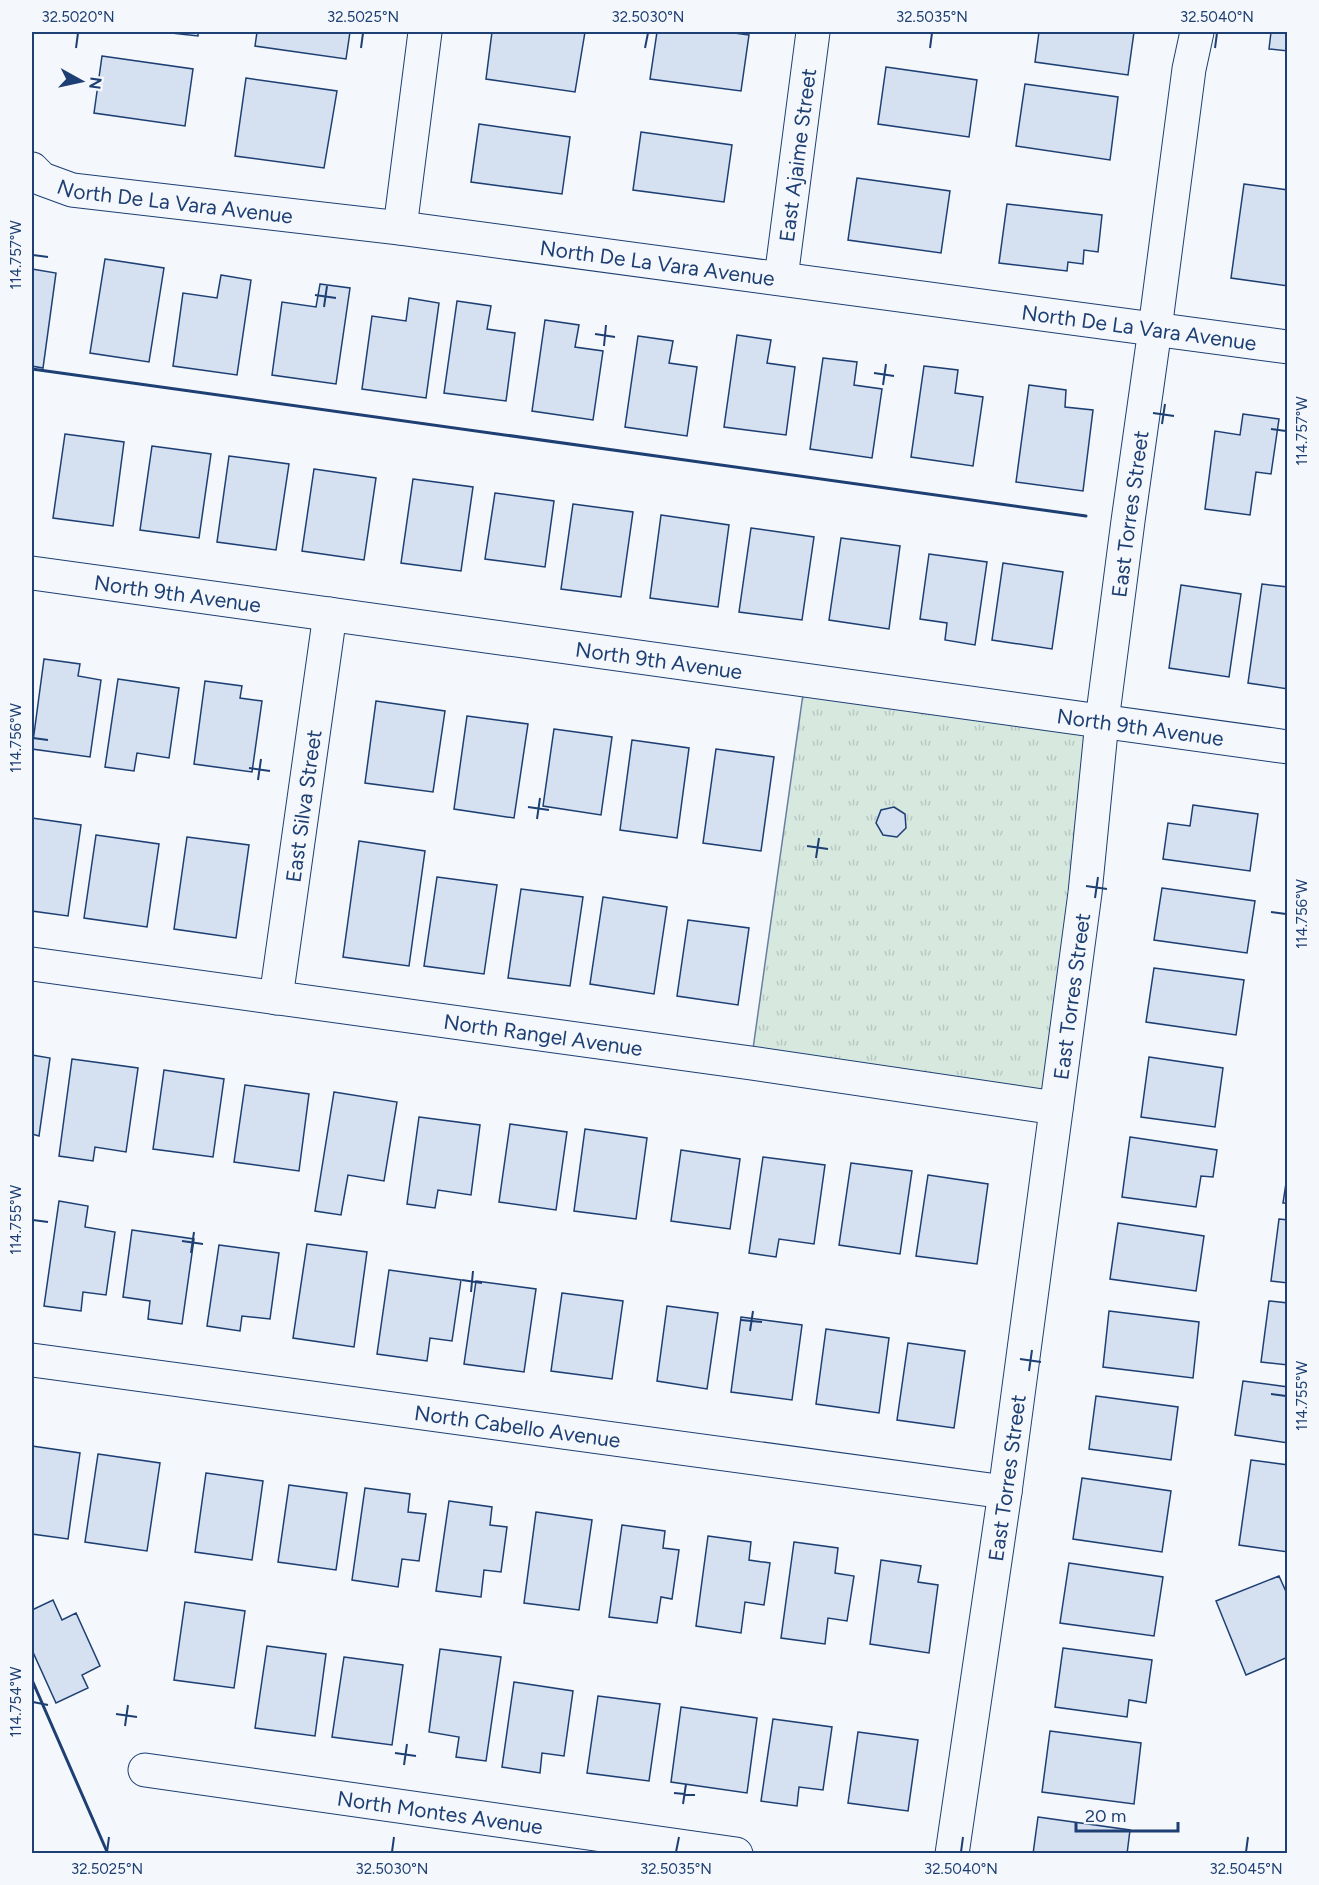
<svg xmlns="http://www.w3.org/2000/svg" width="1319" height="1885" viewBox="0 0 1319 1885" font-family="Figtree,sans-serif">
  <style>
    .park { fill: url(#park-tufts); stroke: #687fa3; stroke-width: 1.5 }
    .building { fill: #d5e0f0; stroke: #1d3f73; stroke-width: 1.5 }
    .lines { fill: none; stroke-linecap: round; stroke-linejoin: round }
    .minor-casing { stroke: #1d3f73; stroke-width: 35 }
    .minor { stroke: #f4f7fb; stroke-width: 33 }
    .wall { stroke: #1d3f73; stroke-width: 3 }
    .ticks { fill: none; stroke: #1d3f73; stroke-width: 2 }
    .labels { text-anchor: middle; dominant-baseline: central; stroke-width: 4.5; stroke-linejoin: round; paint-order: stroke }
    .street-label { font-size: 21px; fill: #1d3f73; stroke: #f4f7fb }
    .neatline { fill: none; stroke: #1d3f73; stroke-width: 2 }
    .ticks-label { font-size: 15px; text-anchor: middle; fill: #1d3f73 }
  </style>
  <defs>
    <pattern id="park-tufts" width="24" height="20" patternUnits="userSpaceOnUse" patternTransform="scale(1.5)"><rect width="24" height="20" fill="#d7e8df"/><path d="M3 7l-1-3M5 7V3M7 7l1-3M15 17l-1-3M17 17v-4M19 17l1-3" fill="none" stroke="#b8c8c3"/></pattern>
  </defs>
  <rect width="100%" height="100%" fill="#f4f7fb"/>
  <path class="park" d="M805,680l297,41 -46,387 -305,-45z"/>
  <path class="building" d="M162,32h36v4z
    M257,32h93l-4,27 -91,-13z
    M492,32h93l-10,60 -89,-13z
    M657,32h70l22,3 -8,56 -91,-12z
    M1039,32h95l-6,43 -93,-13z
    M1271,32h17v19l-19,-2z
    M102,56l91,13 -8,57 -91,-13z
    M886,67l91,13 -8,57 -91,-13z
    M246,78l91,13 -13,77 -89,-12z
    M1025,84l93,13 -8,63 -94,-14z
    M479,124l91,13 -8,57 -91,-12z
    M641,132l91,13 -8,57 -91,-12z
    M857,178l93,13 -9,62 -93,-13z
    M1244,184l44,6v96l-57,-8z
    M1007,204l95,11 -4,37 -14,-2 -1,14 -15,-2 -1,9 -68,-8z
    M105,259l59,9 -15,94 -59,-9z
    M32,269l24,4 -13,95 -11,-2z
    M221,275l30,5 -14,95 -64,-9 10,-73 34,5z
    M320,284l30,4 -14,96 -64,-9 10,-73 34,5z
    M409,298l30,5 -13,95 -64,-9 10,-73 34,5z
    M457,301l34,5 -4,23 28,4 -9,68 -62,-8z
    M545,320l34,5 -4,22 28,4 -10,69 -61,-9z
    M737,335l34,5 -4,23 28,4 -9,68 -62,-8z
    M638,336l35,5 -4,22 28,4 -10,69 -62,-9z
    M823,358l34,4 -3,23 28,4 -10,69 -62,-9z
    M924,366l34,4 -3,23 28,4 -10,69 -62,-9z
    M1029,385l37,5 -1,17 28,3 -10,81 -67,-9z
    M1243,414l36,5 -8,55 -15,-2 -6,43 -45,-6 10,-78 25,4z
    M65,434l59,8 -11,84 -60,-8z
    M152,446l59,8 -12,84 -59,-8z
    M229,456l60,8 -13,86 -59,-8z
    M314,469l62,9 -12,82 -62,-9z
    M413,479l60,8 -12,84 -60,-8z
    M495,493l59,8 -9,66 -60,-8z
    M573,504l60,8 -12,85 -60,-8z
    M661,515l68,10 -11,82 -68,-9z
    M751,528l63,9 -12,83 -63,-8z
    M841,538l59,8 -11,83 -60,-9z
    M929,554l58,8 -12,83 -30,-5 2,-17 -27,-4z
    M1003,563l60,9 -11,77 -60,-9z
    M1262,584l26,3v102l-40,-6z
    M1181,585l60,9 -12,83 -60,-9z
    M44,659l36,5 -2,12 23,4 -11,77 -58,-8z
    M118,679l61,9 -10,70 -32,-5 -3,18 -29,-4z
    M205,681l37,5 -2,12 22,3 -10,71 -58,-8z
    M376,701l69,10 -12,81 -68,-9z
    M467,716l61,8 -14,94 -60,-9z
    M554,729l58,8 -11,78 -58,-9z
    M632,740l57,8 -12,90 -57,-8z
    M716,749l58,8 -13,94 -58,-8z
    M1193,805l65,9 -8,57 -87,-12 5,-36 22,3z
    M894,807l11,7 1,14 -9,9 -14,-2 -7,-12 5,-13z
    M32,818l49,7 -13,91 -36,-5z
    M96,835l63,9 -12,83 -63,-9z
    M187,837l62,8 -13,93 -62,-9z
    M359,841l66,10 -16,115 -66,-9z
    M437,877l60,8 -13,89 -60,-8z
    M1162,888l93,13 -8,52 -93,-13z
    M521,889l62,8 -13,89 -62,-8z
    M603,897l64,10 -13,87 -64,-10z
    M688,920l61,8 -11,77 -61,-9z
    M1154,968l90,12 -8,55 -90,-13z
    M32,1055l18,3 -11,78 -7,-2z
    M1149,1057l74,11 -8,59 -74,-10z
    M72,1059l66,9 -12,84 -31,-5 -2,14 -34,-5z
    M164,1070l60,9 -11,78 -60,-8z
    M245,1085l64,9 -10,77 -65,-9z
    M334,1092l63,10 -13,79 -36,-6 -7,40 -26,-4z
    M419,1117l61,8 -9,70 -33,-5 -3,18 -28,-4z
    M510,1124l57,8 -11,78 -57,-8z
    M585,1129l62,9 -11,81 -62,-8z
    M1130,1137l87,13 -4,27 -12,-1 -5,31 -74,-10z
    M681,1150l59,9 -10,70 -59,-8z
    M763,1157l62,8 -11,79 -35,-5 -3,18 -27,-4z
    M851,1163l61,8 -12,83 -61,-9z
    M1288,1170v33h-5z
    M928,1175l60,9 -11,80 -61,-8z
    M59,1201l29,5 -3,21 30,5 -9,63 -23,-3 -2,19 -37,-5z
    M1279,1219l9,1v63l-17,-2z
    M1118,1223l86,13 -8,55 -86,-12z
    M132,1230l62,9 -12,85 -34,-5 2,-18 -27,-4z
    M307,1244l60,8 -13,95 -61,-9z
    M219,1245l60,8 -9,66 -28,-3 -2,15 -33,-5z
    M389,1270l72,10 -9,61 -22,-3 -3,23 -50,-7z
    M476,1281l60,8 -12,83 -60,-8z
    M562,1293l61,8 -11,78 -61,-8z
    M1269,1301l19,2v62l-27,-3z
    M667,1306l51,7 -11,76 -50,-8z
    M1109,1311l90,11 -6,56 -90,-11z
    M741,1317l61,8 -10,75 -61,-8z
    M826,1329l63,9 -10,75 -63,-9z
    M908,1343l57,8 -11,77 -57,-8z
    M1243,1381l45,6v56l-53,-8z
    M1096,1396l82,11 -7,53 -82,-11z
    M32,1446l48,7 -12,86 -36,-5z
    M98,1454l62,9 -13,88 -62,-9z
    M1251,1460l37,5v87l-49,-7z
    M206,1473l57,8 -11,79 -57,-8z
    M1082,1478l89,13 -9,61 -89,-13z
    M289,1485l58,8 -11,77 -58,-8z
    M365,1488l45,6 -2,18 18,2 -7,47 -17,-2 -4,28 -46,-7z
    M449,1501l43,6 -2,18 17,2 -6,45 -17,-2 -3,27 -45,-6z
    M536,1512l56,8 -13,90 -55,-7z
    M622,1525l43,6 -2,17 16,2 -7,49 -11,-2 -4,26 -48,-6z
    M708,1536l43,6 -2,18 21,3 -6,42 -19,-3 -4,31 -45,-7z
    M794,1542l44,6 -3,25 19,3 -7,45 -19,-3 -3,26 -44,-6z
    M881,1560l40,6 -3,16 20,3 -9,68 -59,-9z
    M1069,1563l94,14 -9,59 -94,-13z
    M1279,1576l9,20v61l-42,18 -30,-74z
    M53,1600l9,20 14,-7 24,53 -18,9 6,13 -32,15 -24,-53v-40z
    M185,1602l60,9 -11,77 -60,-8z
    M267,1646l59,8 -11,82 -60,-8z
    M1063,1648l89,12 -6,43 -17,-3 -2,17 -72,-10z
    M440,1649l61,8 -15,104 -30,-4 3,-20 -30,-5z
    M344,1657l59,8 -11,80 -60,-8z
    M514,1682l59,9 -9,65 -22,-3 -2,20 -38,-6z
    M598,1696l62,8 -11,77 -62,-8z
    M681,1707l76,11 -10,75 -76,-11z
    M773,1719l59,8 -9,63 -24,-3 -2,19 -36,-5z
    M1050,1731l91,12 -7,61 -92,-12z
    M858,1732l60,8 -10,71 -60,-8z
    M1038,1817l92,13 -3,24h-94z"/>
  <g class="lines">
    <defs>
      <g id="minor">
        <path id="s1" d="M32,169l10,10 30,11 328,38 888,119"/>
        <path d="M400,228l25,-196"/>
        <path id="s2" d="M781,278l32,-246"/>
        <path id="s3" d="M32,573l1256,174"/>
        <path id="s4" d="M32,964l719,99 305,45"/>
        <path id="s5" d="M276,998l54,-384"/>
        <path id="s6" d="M32,1360l973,132"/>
        <path id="s7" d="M145,1770l591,84"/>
        <path id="s8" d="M952,1854l53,-362 80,-599 17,-172 26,-200 27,-192 34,-260 8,-37"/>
      </g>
    </defs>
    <use href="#minor" class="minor-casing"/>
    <use href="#minor" class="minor"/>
    <path class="wall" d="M32,369l1054,147
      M32,1680l76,174"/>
  </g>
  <path class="ticks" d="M76,48l2,-15M361,48l2,-15M645,48l3,-15M930,48l2,-15M1215,48l2,-15M33,255l15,2M315,295l21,3M324,307l3,-21M595,334l20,3M604,346l2,-21M874,373l20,3M883,385l3,-21M1153,413l21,3M1162,424l3,-20M1271,429l15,2M33,738l15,2M249,768l21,3M258,780l3,-21M528,807l21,3M537,819l3,-21M807,846l21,3M816,858l3,-20M1086,886l21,3M1095,898l3,-21M1271,912l15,2M33,1220l15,2M182,1241l21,3M191,1253l3,-21M462,1280l20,3M471,1292l2,-21M741,1320l21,2M750,1331l3,-20M1020,1359l21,3M1029,1371l3,-21M1271,1394l15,2M33,1702l15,3M116,1714l21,3M125,1726l3,-21M395,1753l21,3M404,1765l3,-21M674,1793l21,2M683,1804l3,-20M107,1852l2,-15M392,1852l2,-15M676,1852l3,-15M961,1852l2,-15M1246,1852l2,-15"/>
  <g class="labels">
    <g class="street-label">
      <text stroke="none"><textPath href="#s2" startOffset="124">East Ajaime Street</textPath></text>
      <text stroke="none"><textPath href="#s1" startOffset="150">North De La Vara Avenue</textPath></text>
      <text stroke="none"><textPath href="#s1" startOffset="636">North De La Vara Avenue</textPath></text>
      <text stroke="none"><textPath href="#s1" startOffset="1122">North De La Vara Avenue</textPath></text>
      <text stroke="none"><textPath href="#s8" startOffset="1352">East Torres Street</textPath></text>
      <text stroke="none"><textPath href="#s3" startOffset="147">North 9th Avenue</textPath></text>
      <text stroke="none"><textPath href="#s3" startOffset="633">North 9th Avenue</textPath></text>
      <text stroke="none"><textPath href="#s3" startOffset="1119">North 9th Avenue</textPath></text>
      <text stroke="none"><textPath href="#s5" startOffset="194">East Silva Street</textPath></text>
      <text stroke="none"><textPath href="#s8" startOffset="866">East Torres Street</textPath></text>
      <text stroke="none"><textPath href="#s4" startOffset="516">North Rangel Avenue</textPath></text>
      <text stroke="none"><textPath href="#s6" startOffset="490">North Cabello Avenue</textPath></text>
      <text stroke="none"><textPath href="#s8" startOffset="380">East Torres Street</textPath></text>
      <text stroke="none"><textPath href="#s7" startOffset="298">North Montes Avenue</textPath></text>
    </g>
  </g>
  <rect width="1319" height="1885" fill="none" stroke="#f4f7fb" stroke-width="66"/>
  <g transform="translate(81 81) rotate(98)" stroke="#f4f7fb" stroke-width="4.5" paint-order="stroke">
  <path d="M0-4.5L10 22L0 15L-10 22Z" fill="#1d3f73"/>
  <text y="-9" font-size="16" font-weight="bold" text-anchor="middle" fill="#1d3f73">N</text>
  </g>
  <path d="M1076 1822v9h102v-9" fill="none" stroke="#1d3f73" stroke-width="3"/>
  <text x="1085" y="1822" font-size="18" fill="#1d3f73" stroke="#f4f7fb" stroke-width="4.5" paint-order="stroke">20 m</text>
  <rect x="33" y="33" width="1253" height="1819" class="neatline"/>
  <g class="ticks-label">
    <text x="78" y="22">32.5020°N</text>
    <text x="363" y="22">32.5025°N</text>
    <text x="648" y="22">32.5030°N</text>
    <text x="932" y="22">32.5035°N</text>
    <text x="1217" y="22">32.5040°N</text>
    <text transform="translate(16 255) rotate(-90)" y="5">114.757°W</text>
    <text transform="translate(1302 431) rotate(-90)" y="5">114.757°W</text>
    <text transform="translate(16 738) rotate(-90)" y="5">114.756°W</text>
    <text transform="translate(1302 914) rotate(-90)" y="5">114.756°W</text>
    <text transform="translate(16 1220) rotate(-90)" y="5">114.755°W</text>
    <text transform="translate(1302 1396) rotate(-90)" y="5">114.755°W</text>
    <text transform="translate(16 1702) rotate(-90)" y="5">114.754°W</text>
    <text x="107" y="1874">32.5025°N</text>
    <text x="392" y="1874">32.5030°N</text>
    <text x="676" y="1874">32.5035°N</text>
    <text x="961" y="1874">32.5040°N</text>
    <text x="1246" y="1874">32.5045°N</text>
  </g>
</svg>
